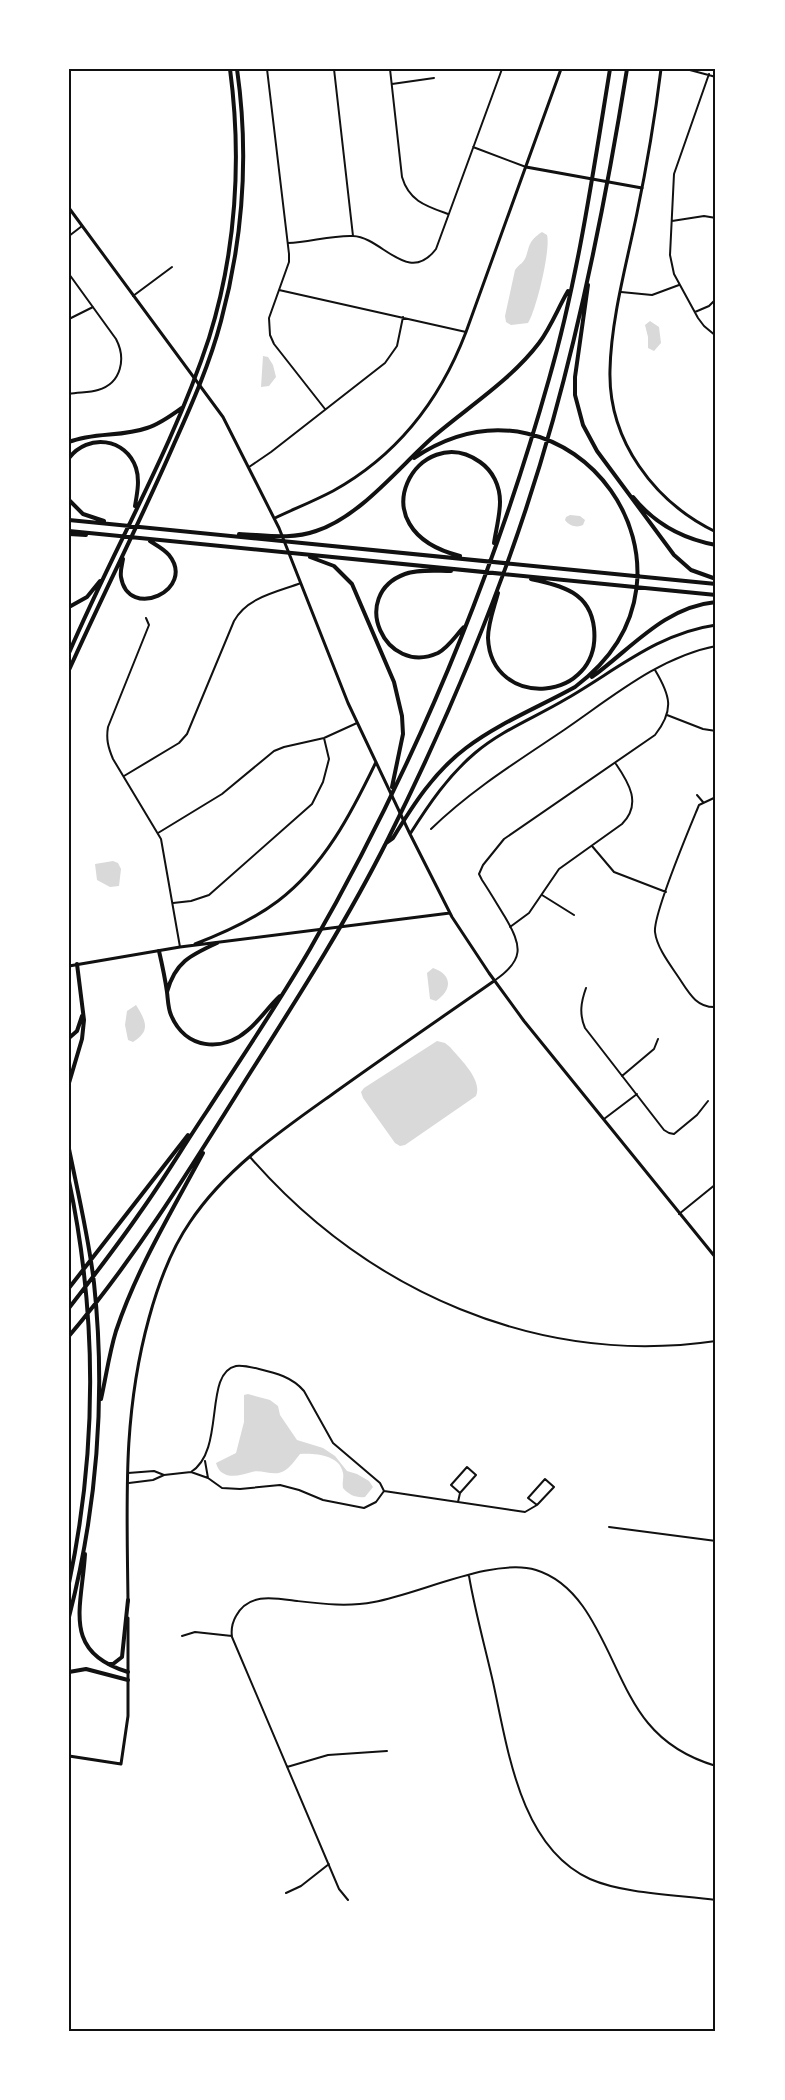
<svg xmlns="http://www.w3.org/2000/svg" width="785" height="2100" viewBox="0 0 785 2100" font-family="Signika,sans-serif">
  <style>
    .water { fill: #d9d9d9 }
    .lines { fill: none; stroke-linecap: round; stroke-linejoin: round }
    .minor { stroke: #111; stroke-width: 2 }
    .tertiary { stroke: #111; stroke-width: 3 }
    .secondary { stroke: #111; stroke-width: 3 }
    .motorway { stroke: #111; stroke-width: 4 }
    .neatline { fill: none; stroke: #111; stroke-width: 2 }
  </style>
  <rect width="100%" height="100%" fill="#fff"/>
  <path class="water" d="M542,232l5,3c4,14 -11,76 -19,88l-17,2 -5,-3 -1,-6 10,-46c2,-3 4,-5 7,-7 9,-10 2,-20 20,-31z
    M650,321l9,6 2,16 -7,8 -6,-3v-11l-3,-12z
    M263,356l5,1 5,8 3,12 -7,9 -8,1z
    M570,515l10,1 5,4 -2,5c-6,3 -14,1 -18,-5l1,-3z
    M113,861l5,2 3,6 -2,17 -9,1 -13,-7 -2,-16z
    M433,968c20,7 19,22 3,33l-6,-2 -3,-26z
    M136,1005c10,16 15,26 -3,37l-5,-2 -3,-15 2,-14z
    M437,1041l8,2 5,4c10,12 33,33 26,49l-71,49 -5,1 -5,-3 -32,-45 -2,-6 3,-4z
    M248,1394l22,6 8,6 2,9 17,25 26,8 12,8 12,15 10,3 12,7 4,6 -8,10c-9,1 -16,-2 -22,-9 -1,-6 1,-10 0,-15 -3,-18 -28,-20 -43,-19 -4,5 -10,14 -16,17 -10,6 -23,-2 -32,1 -13,4 -31,9 -36,-9l20,-10 8,-31v-27z"/>
  <g class="lines">
    <path class="minor" d="M267,69l22,185v8l-20,56 1,17 4,9 51,65
      M334,69l19,167
      M390,69l12,108c7,24 24,29 46,37
      M686,69l30,8
      M661,70l19,-1
      M709,74l-35,100 -4,81 4,19 24,44 6,8 12,10
      M392,84l42,-6
      M473,147l53,20
      M672,221l32,-5 12,2
      M69,236l13,-10
      M288,243c22,-1 44,-8 65,-7 29,1 55,50 83,13l66,-180
      M69,274l47,65c10,19 6,44 -18,51 -9,3 -20,2 -29,4
      M279,290l187,42
      M621,292l31,3 27,-10
      M133,296l39,-29
      M695,312l14,-6 7,-7
      M69,319l24,-12
      M249,467l22,-15 114,-89 12,-17 6,-29
      M146,618l3,7 -41,102c-2,12 0,20 5,32l48,80 19,108
      M667,715l36,14 13,2
      M124,776l55,-33 8,-9 47,-113c13,-24 43,-29 67,-38
      M697,795l6,7
      M716,797l-17,8c-9,22 -46,109 -44,127 2,17 17,35 26,49 9,14 17,27 35,26
      M431,829c40,-39 87,-68 133,-99 47,-32 95,-73 152,-84
      M158,833l64,-39 52,-43 10,-4 40,-9 33,-15
      M592,846l22,26 52,20
      M542,895l32,20
      M173,903l18,-2 18,-6 103,-91 11,-22 6,-23 -5,-21
      M510,927l19,-14 30,-44 63,-45c20,-20 7,-41 -6,-60
      M494,981c31,-21 28,-35 11,-64 -8,-13 -15,-25 -23,-37l-3,-6 4,-9 21,-26 151,-104c20,-25 15,-40 0,-65
      M586,988c-5,14 -7,26 -1,40l79,102 5,3 5,1 23,-19 11,-14
      M622,1076l32,-27 4,-10
      M604,1119l33,-25
      M250,1157c117,134 287,210 466,184
      M679,1214l37,-30
      M205,1461l3,17
      M128,1473l26,-2 10,4
      M129,1483l24,-3 11,-5 27,-3 17,6 14,10 18,1 40,-4 19,5 24,10 41,8 12,-6 8,-11 -4,-8 -47,-40 -29,-52c-12,-14 -28,-18 -45,-22 -8,-2 -16,-4 -23,-3 -33,7 -10,84 -45,106
      M384,1491l141,21 12,-7 17,-18 -9,-8 -17,19 9,7
      M458,1502l2,-9 16,-18 -9,-8 -16,18 9,8
      M609,1527l107,14
      M469,1576c6,35 16,71 24,106 15,68 27,165 97,197 34,15 89,16 126,21
      M182,1636l13,-4 37,4
      M287,1767l41,-12 59,-4
      M286,1893l15,-7 28,-22
      M348,1900l-9,-11 -107,-252c-1,-7 0,-14 4,-21 13,-24 39,-18 61,-15 26,3 51,6 77,1 45,-8 120,-45 162,-32 62,19 74,108 112,153 18,22 41,35 68,43"/>
    <path class="tertiary" d="M526,167l116,21"/>
    <path class="secondary" d="M661,69c-6,48 -14,96 -24,144 -10,49 -26,106 -27,157 -2,70 44,132 106,162
      M69,208l154,209 56,111 69,175 62,131 42,83 37,56 35,48 192,237
      M275,518c19,-9 39,-17 58,-27 65,-36 107,-91 133,-159l95,-263
      M410,834c19,-30 38,-58 65,-81 27,-23 61,-36 91,-54 49,-28 92,-66 150,-74
      M195,944c29,-11 58,-24 83,-43 46,-35 73,-87 98,-139
      M69,966l111,-19 270,-34
      M128,1602c-1,-100 -6,-186 21,-284 9,-33 21,-67 41,-96 36,-54 92,-92 144,-129 53,-38 107,-75 160,-112
      M69,1756l52,8 7,-48v-98"/>
    <path class="motorway" d="M588,285l-13,92v18l8,30 14,26 77,104 17,15 25,9
      M69,442c25,-10 53,-5 78,-14 13,-4 25,-13 36,-21
      M69,458c19,-25 57,-20 67,10 4,12 1,26 -1,38
      M414,458c157,-105 314,115 161,229
      M633,497c21,26 50,42 83,48
      M69,500l14,14 21,7
      M69,520l647,64
      M69,531l647,64
      M69,534l17,1
      M239,534c26,1 52,6 77,-3 44,-14 83,-64 117,-94 35,-30 78,-57 106,-94 12,-16 19,-35 29,-52
      M460,556c-107,-27 -40,-137 20,-94 13,9 20,24 20,40 0,13 -4,28 -6,41
      M310,557l24,9 18,18 42,98 8,34 1,18 -11,53
      M123,559c-1,6 -3,12 -2,18 7,44 76,13 48,-22 -5,-6 -13,-10 -19,-14
      M451,571c-15,0 -32,-2 -46,3 -57,21 -20,103 33,79 11,-6 18,-18 26,-26
      M498,593c-4,15 -10,30 -10,45 3,73 114,65 106,-10 -4,-36 -32,-42 -63,-49
      M69,607l18,-10 13,-16
      M69,653c45,-105 104,-205 140,-315 27,-86 33,-179 21,-269
      M69,670c34,-76 72,-150 105,-226 18,-40 36,-81 47,-123 22,-82 28,-168 16,-252
      M592,677c40,-29 72,-70 124,-75
      M386,843l7,-5c20,-33 41,-66 73,-90 33,-25 73,-41 109,-61
      M159,951c3,13 6,27 8,41 1,8 1,16 4,23 14,34 51,38 77,15 12,-10 21,-24 32,-34
      M167,992c8,-30 24,-37 50,-49
      M69,1038l8,-7 5,-15
      M69,1083l13,-44 2,-19 -7,-56
      M69,1149c9,44 20,90 25,134 12,113 3,225 -25,334
      M69,1181c28,133 28,269 0,402
      M69,1288l119,-153
      M69,1308c24,-31 48,-62 70,-94 24,-33 45,-69 68,-103 35,-54 71,-107 103,-162 103,-179 183,-371 239,-570 29,-101 44,-206 61,-310
      M69,1336c67,-79 121,-167 176,-255 50,-79 101,-158 143,-242 67,-134 125,-275 165,-419 32,-115 55,-233 74,-351
      M101,1399c5,-22 8,-45 15,-68 21,-63 56,-120 87,-178
      M85,1554c-3,53 -24,98 43,118
      M108,1664h5l9,-7 6,-57
      M69,1672l17,-3 42,11"/>
  </g>
  <rect width="785" height="2100" fill="none" stroke="#ffffff" stroke-width="141"/>
  <rect x="70" y="70" width="644" height="1960" class="neatline"/>
</svg>
